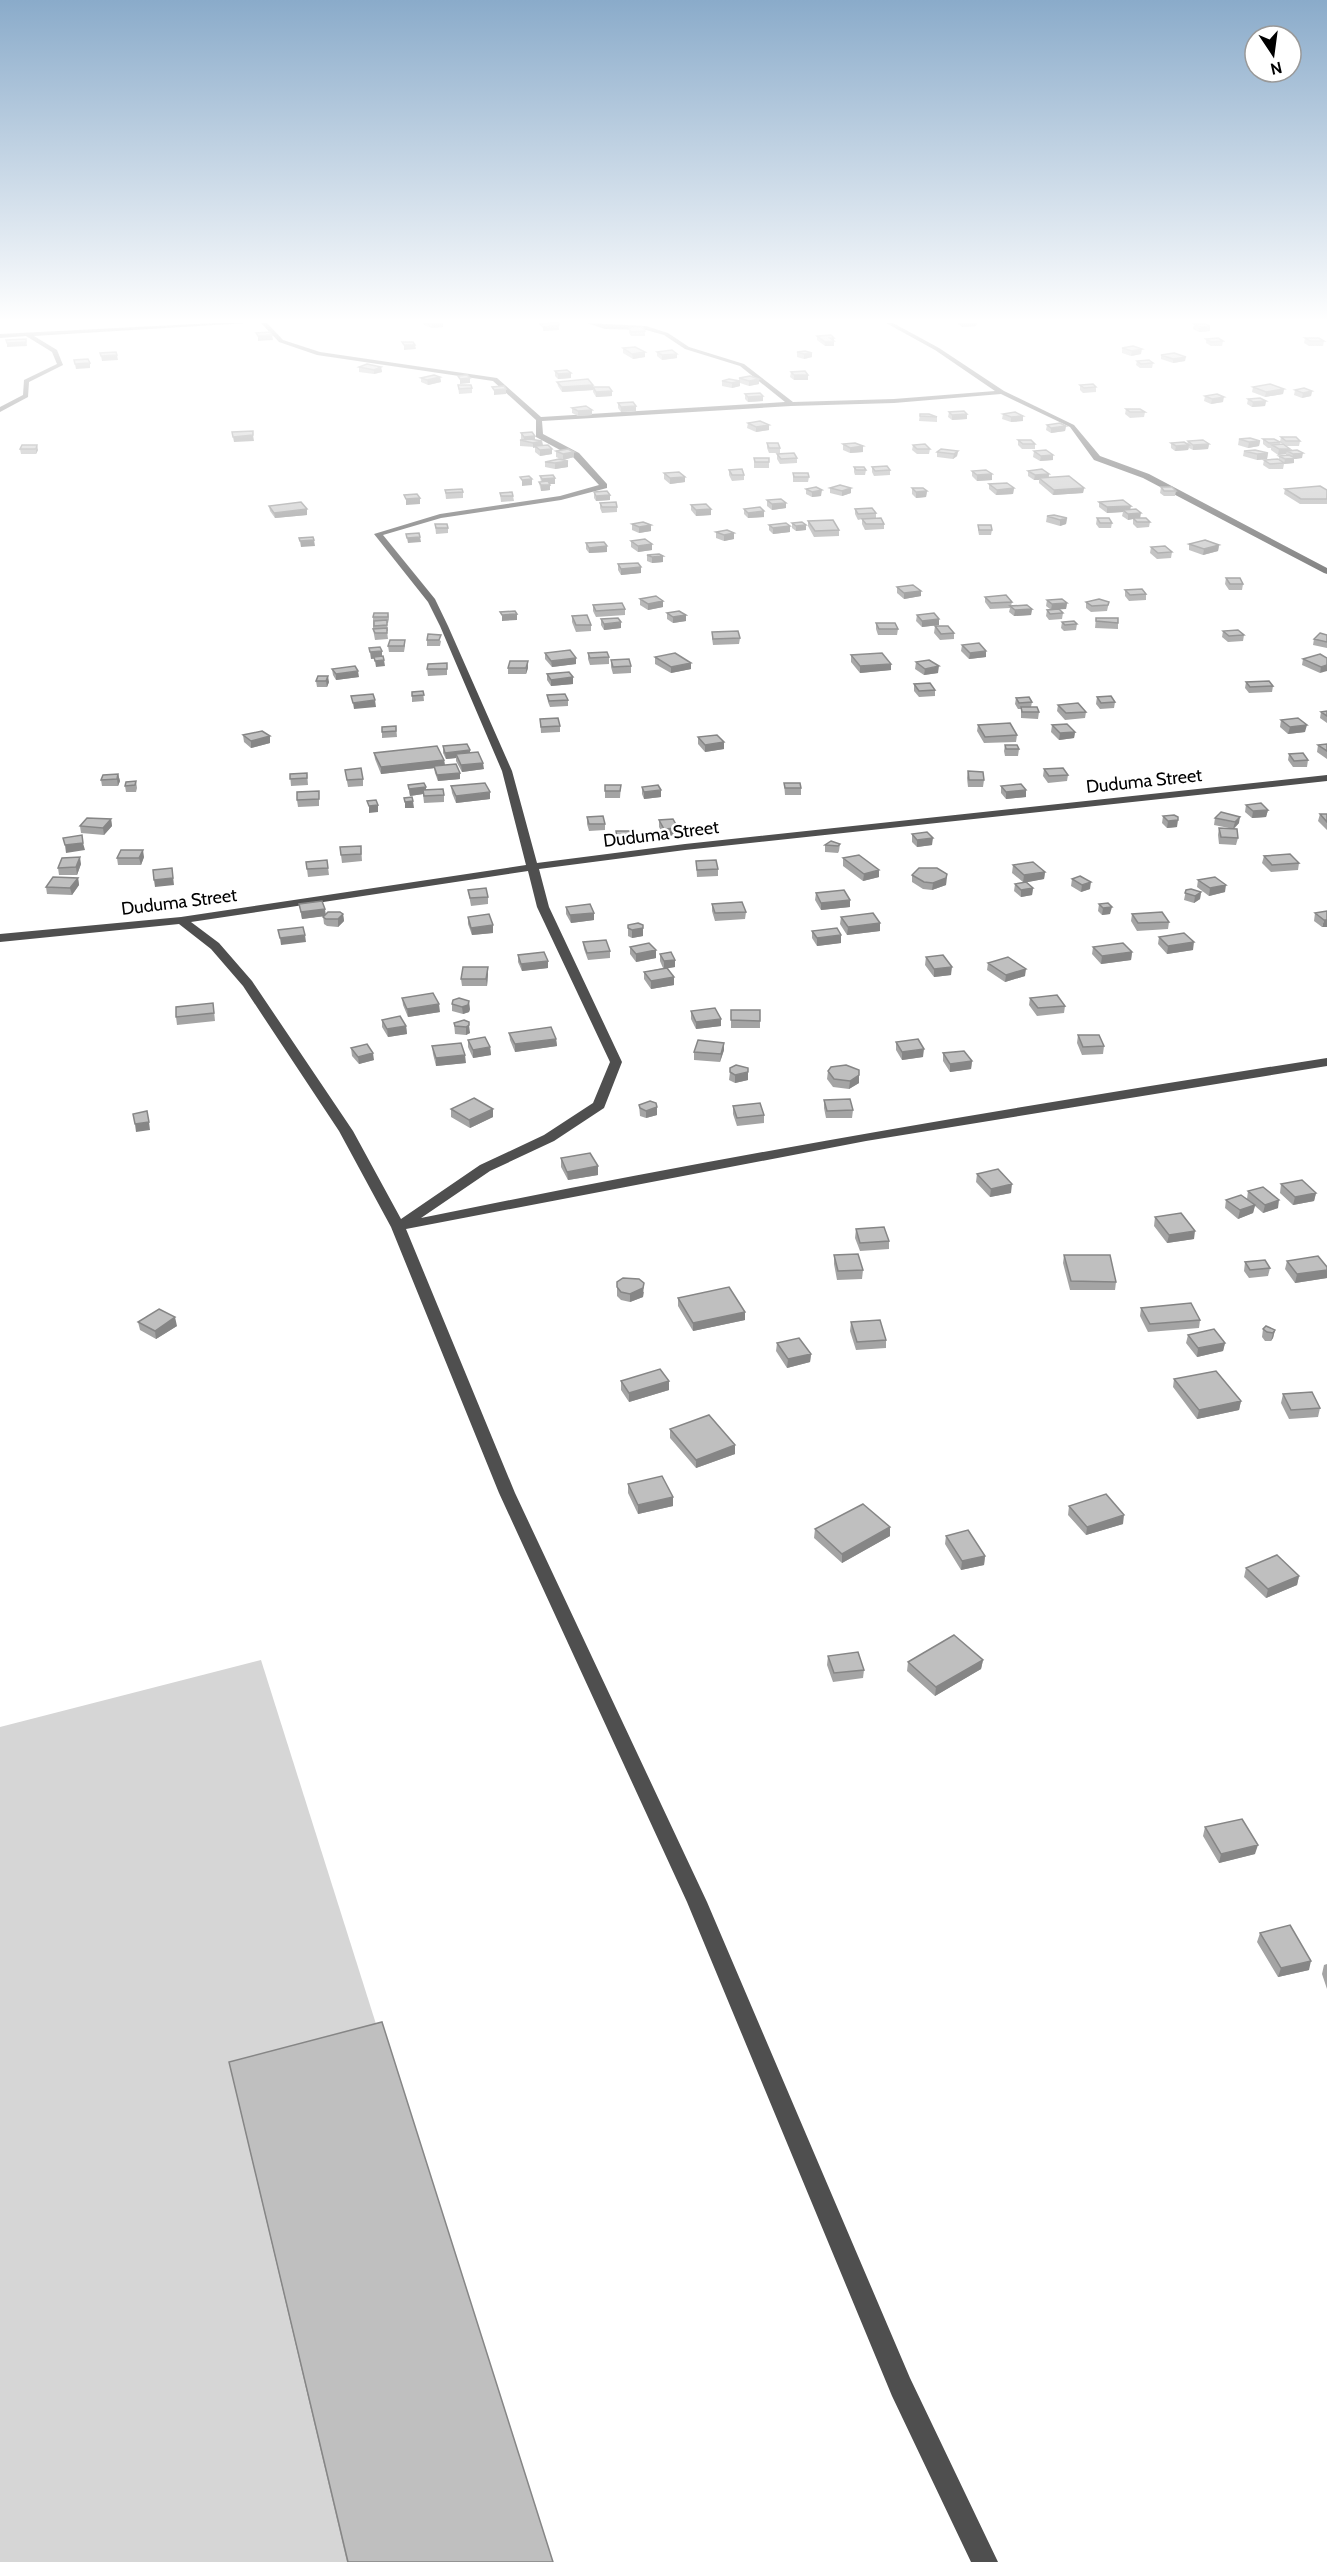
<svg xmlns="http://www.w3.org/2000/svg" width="1327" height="2562" viewBox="0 0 1327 2562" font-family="Cabin,sans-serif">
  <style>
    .green { fill: #d6d6d6 }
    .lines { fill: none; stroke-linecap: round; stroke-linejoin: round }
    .minor { fill: #4f4f4f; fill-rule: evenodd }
    .wall { fill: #a4a4a4 }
    .shaded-wall { fill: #868686 }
    .building { fill: #bfbfbf; stroke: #868686; stroke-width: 1.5 }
    .labels { text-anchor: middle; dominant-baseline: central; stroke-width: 5; stroke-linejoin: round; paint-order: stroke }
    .far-street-label { font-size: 18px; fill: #000; stroke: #fff }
  </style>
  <rect width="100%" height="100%" fill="#fff"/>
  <path class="green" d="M261,1660l285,902h-546v-835z"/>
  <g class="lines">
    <path class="minor" d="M214,323h34l-214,13 23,14 6,15 -34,17 -1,15 -28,15v-5l23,-12 1,-15 33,-16 -5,-12 -26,-16 -26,2v-4z
      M261,323h6l16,17 37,12 177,26 44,39 244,-15 -45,-36 -55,-17 -21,-14 -18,-5 -41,-1 -18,-6 59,3 22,7 21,14 55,17 49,38 101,-3 101,-8 -60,-41 -49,-27h7l46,25 65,43 70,34 26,31 49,18 178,94v6l-3,-1 -181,-95 -49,-18 -24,-33 -69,-33 -107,9 -103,3 -249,15 1,13 36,19 28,31v4l-46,12 -120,18 -58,17 52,64 13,27 64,145 25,92 148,-19 642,-69v6l-642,69 -146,19 10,38 73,155 -18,46 -50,33 -64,30 -69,47c301,-62 603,-113 906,-160v8l-461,75 -460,88 109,264 192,409 203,476 88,184h-27l-79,-166 -205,-494 -188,-409 -108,-266 -52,-96 -96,-145 -32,-37 -32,-25 -179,18v-8l181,-17 345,-52 -24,-94 -62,-145 -12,-24 -54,-68 66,-20 120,-18 39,-11 -26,-28 -37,-20v-17l-43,-39 -176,-26 -38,-13zM528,871l9,36 73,155 -17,41 -49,32 -64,30 -79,54 -48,-88 -101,-150 -33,-38 -28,-21z"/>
  </g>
  <path class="wall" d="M423,323h20v4l-11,1 -8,-3z
    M958,323h19l-1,3 -14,1 -4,-3z
    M1194,324l16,2v5l-11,1 -6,-3z
    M629,328l16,3v5h-14l-2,-3z
    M817,336l17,2v8h-9l-8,-6z
    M1305,338l19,3 -1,5h-14l-5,-3z
    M1206,339l17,2 -1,5h-11l-5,-3z
    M623,348l22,9 -12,2 -10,-6z
    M1122,348l19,6 -10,2 -9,-3z
    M657,352l20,2v4l-15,2 -5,-4z
    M797,352l15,1v4l-8,2 -7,-2z
    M1161,355l24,6 -12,2 -12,-4z
    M1137,361l16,2 -1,5h-12l-4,-3z
    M359,367h22l1,5 -8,2 -15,-2z
    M555,371l16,2v5l-13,1 -3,-3z
    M791,372l17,3v5h-14l-4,-3z
    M440,377l1,5 -13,3 -7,-3v-4z
    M739,378l20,1v5l-10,2 -9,-3v3l-8,2 -10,-2v-5h17z
    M557,382l36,5 19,9 -16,1 -3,-5v-2l-31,2 -4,-6z
    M458,385l14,3v5l-13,1z
    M1080,385l16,2v5l-13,1 -3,-3z
    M1253,387l31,2 -1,5 -18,3 -13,-5z
    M1295,390l17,1 -1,5 -9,2 -8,-3z
    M745,394l18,2v5l-15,1 -3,-3z
    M1205,396l18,6 -12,2 -7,-3z
    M1248,399l18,2 -1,5 -13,1 -5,-3z
    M618,403l18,3v5l-15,1 -3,-4z
    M572,408l20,2v5l-14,1 -6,-3z
    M1126,409l19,3 -1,5 -14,1 -5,-4z
    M949,412l18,2v5l-15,1 -4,-3z
    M920,414l17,3v5l-18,-1z
    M1003,414l20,2v5l-12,1 -9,-3z
    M748,423l21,2v5l-13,2 -9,-4z
    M1047,425l19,1 -1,5 -14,2 -5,-3z
    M521,433l14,7 7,1 1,5 9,3v5l-12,2 -5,-4v-5l-15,-1v-6h2l-1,-1z
    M1281,437l19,4 -1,5h-13l3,4 13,8 -8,1v4l-10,1 -1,5h-14l-6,-4 1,-5 15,-1v-3l7,-1v-1l-8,1 -7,-5v-2h-3l-5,-4v-5l17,3v3l3,-1 -3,-2z
    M1239,439l21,2 -1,5 -11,2 -10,-3z
    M1018,440l17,4v5h-13l-4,-4z
    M1188,441l21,3 -1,5 -15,1 -4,-2 -1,2 -13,1 -4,-3v-5l16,1z
    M767,443l13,5v5h-11l-2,-5z
    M843,444l20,2v6l-13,1 -7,-3z
    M22,445l16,5 -2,4h-15l-1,-5z
    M913,445l17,4 -1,5h-12l-5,-4z
    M556,451l18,1v5l-11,3 -7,-3z
    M958,451l-1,5 -4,3 -16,-2v-5z
    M1034,451l19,9 -13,1 -7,-4z
    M1244,451l24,2 -1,6 -10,1 -14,-4z
    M777,454l20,4v5l-17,1 -3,-5z
    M754,458h15v10h-15z
    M568,461v6l-13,2 -10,-2v-5z
    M854,467l12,3 -1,5h-10l-1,-3z
    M872,467l18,3v5l-16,1 -2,-4z
    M729,470l15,5v5l-12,1 -3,-6z
    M972,471l20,3v6l-15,1 -5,-5z
    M1028,471l21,3v3l35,11 -1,5 -30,2 -14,-12v-3h-5l-6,-4z
    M664,473l21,9 -15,2 -6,-5z
    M793,473l16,4 -1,5h-15z
    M540,476l15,2v6h-6l1,6 -9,1 -1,-4 -1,-5h2z
    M989,484l25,4 -1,6 -17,1 -7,-6z
    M1161,487l15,4 -1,5h-11l-4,-3z
    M830,488l21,5 -9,3 -12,-3z
    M912,488l15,3 -1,6 -10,1 -4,-4z
    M806,489l15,7 -9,1 -6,-3z
    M1285,489l42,1v14h-27l-16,-10z
    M445,490l18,2v6l-17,1z
    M594,492l16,3v5l-14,1 -2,-3z
    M500,493l13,3 1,5 -13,1z
    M767,500l19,8 -14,2 -5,-4z
    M1099,502l31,8 10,8 10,4 -1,5 -12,1 -4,-4v-5l-5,1 -6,-4 1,-4 -16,1 -8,-6z
    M600,503l17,4v5l-15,1 -2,-5z
    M691,505l20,4v6l-15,1 -5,-6z
    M269,506l38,9 -32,3 -5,-7z
    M744,509l20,8 -16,1 -4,-4z
    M855,509l21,4v5l8,6v5l-19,1 -3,-6v-5l-4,1 -3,-6z
    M1047,516l20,2 -1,6 -6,2 -14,-4z
    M1097,518l15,5 -1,5h-12l-3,-4z
    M808,521l31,9v6l-25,1 -6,-11z
    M792,523l14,7 -10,1 -4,-3z
    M435,524l13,4v5l-12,1z
    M632,524l19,7 -12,2 -7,-3z
    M769,525l21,1v6l-17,2 -4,-4z
    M978,525l14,5 -1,5h-12l-1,-5z
    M716,532l18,7 -10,2 -8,-3z
    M631,541l21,9 -14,2 -7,-5z
    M586,543l21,3v6l-18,1 -3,-4z
    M1189,544l30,1 -1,6 -15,4 -14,-5z
    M1151,547l21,5 -1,6 -14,1 -7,-6z
    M647,555l16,7 -11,1 -5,-2z
    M618,564l23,3v6l-20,2 -3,-5z
    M1226,578l17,6 -1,6h-13l-4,-6z
    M897,587l24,4v5l-17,3 -7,-6z
    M1125,590l21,4v6l-17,1 -4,-5z
    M985,597l27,5 -1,4 21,3 -1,6 -17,1 -5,-4 1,-4 -20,1 -5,-7z
    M640,599l23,8 -15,3 -8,-5z
    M1047,600l20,3 -1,6h-7l4,4 -1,6 -13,1 -3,-4 1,-6 3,-1 -4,-3z
    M1086,602h23l-2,9 -16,1 -5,-4z
    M593,605l32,4v6l-29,2 -3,-6z
    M388,613l1,6 -1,4h-1l1,8h-1l1,8 -13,1 -2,-11v-12z
    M667,613l19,2v6l-13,2 -6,-4z
    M917,615l22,4v6l-17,2 -6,-6z
    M572,616l19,9v6l-15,1 -4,-10z
    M1096,618l22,5v6l-23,-1z
    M601,619l20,9 -17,2 -3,-5z
    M1062,622l15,2 -1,6 -12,1 -3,-3z
    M876,623l22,6 -1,6h-19l-2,-6z
    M935,626l19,7v6l-14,1 -6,-7z
    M1223,631l21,4 -1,6 -15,1 -6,-5z
    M712,632l28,6 -1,6 -26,1 -1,-7z
    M428,634l13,7 -1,5h-13v-6z
    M1327,635v13l-14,-3 1,-6z
    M405,640v6l-1,6h-15l-1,-6z
    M962,645l24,12 -17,2 -8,-8z
    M545,653l31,5v6l-24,3 -7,-8z
    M588,653l21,4v7l-19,1 -2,-6z
    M851,655l40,9v6l-31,3 -9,-11z
    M655,657l36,6v6l-20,4 -16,-9z
    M1327,658l-7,15 -18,-8 1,-6z
    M611,660l20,6v7l-18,1 -2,-7z
    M916,662l22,11 -14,2 -9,-6z
    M447,663v12l-19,1 -1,-7z
    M508,668h20l-2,6h-18z
    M332,669l27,8 -23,3 -3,-5z
    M547,674l26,10 -22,2 -4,-6z
    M318,676l11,6 -2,5h-10l-1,-6z
    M1246,682l27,4 -1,6 -23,1 -4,-5z
    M914,684l21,6v6l-16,1 -5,-6z
    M423,691l1,10 -12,1v-10z
    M547,695l21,5v6l-18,1 -2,-5z
    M1097,697l18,5 -1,6 -14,1 -4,-5z
    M1016,698l16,4 -1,5 8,5 -1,7 -17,-1v-9h-3l-3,-5z
    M1058,705l28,7 -1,6 -20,2 -8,-9z
    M1327,711v12l-7,-5 1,-6z
    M540,719l20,7v6l-19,1z
    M1281,720l24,12 -17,2 -8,-7z
    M978,725l39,10 -1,7 -32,1 -7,-12z
    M1052,725l23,7 -1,6 -15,2 -8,-8z
    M396,726l1,11 -15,1v-11z
    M243,735l27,1v7l-19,5 -7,-6z
    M698,737l26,12 -19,3 -7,-8z
    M1327,744v15l-10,-7 1,-7z
    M1005,745l14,4 -1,7h-13l-1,-5z
    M443,746l27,4v3l14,16 -22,3 -6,-11v-3l-10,1 -3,-6z
    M374,753l70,7 1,5 15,14 -22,2 -3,-8 -1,-5 -53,6 -6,-15z
    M1289,754l19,6 -1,7h-14l-5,-7z
    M1044,769l24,6 -1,6 -19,2 -5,-7z
    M345,770l18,9v7l-15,1z
    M968,771l16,9 -1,7h-15l-1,-9z
    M307,773l1,12 -17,1 -1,-12z
    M118,774l2,7 -2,5h-16l-1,-6z
    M136,781l1,7 -1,4h-10l-1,-6z
    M784,783l17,5v7h-16z
    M408,785l18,2v3l18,5v7l-20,1 -1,-9 -13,2z
    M621,785l-1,13h-15v-7z
    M451,786l39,13 -34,4 -4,-10z
    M1001,786l25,11 -20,2 -5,-6z
    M642,787l19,10 -17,2 -2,-5z
    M319,797v9l-21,1 -1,-7z
    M1246,805l22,5 -2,7 -14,1 -7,-6z
    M1320,814h7v16l-9,-9z
    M1163,816l14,11 -10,1 -5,-5z
    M587,817l18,7v6l-16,1 -2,-7z
    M1215,818l24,5 -5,6 4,9 -2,7 -17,-1 -1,-9 1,-7h10l-15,-3z
    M111,819l1,7 -8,9 -23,-2 -1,-7z
    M659,820l19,15 -14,1 -5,-9z
    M616,831h14l1,12 -14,1z
    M912,834l20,11 -15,2 -5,-5z
    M840,844l-1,7 -1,2 -13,-1v-7z
    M361,846l1,15 -20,2 -2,-16z
    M1264,856l35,7 -1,7 -27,2 -9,-9z
    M144,857l-3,8h-23l-1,-7z
    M843,858l36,19 -16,4 -20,-15z
    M327,860l2,15 -21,2 -2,-15z
    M696,861l22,8v7l-21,1z
    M81,864l-4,11h-18l-1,-7z
    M1013,865l32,7 -1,7 -17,3 6,6 -1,7 -11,2 -7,-6 1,-7 8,-2 -11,-9z
    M947,874l-1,11 -14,5 -9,-1 -11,-7v-7z
    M78,878l1,7 -7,10 -25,-1 -1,-7z
    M1072,879l18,10 -9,3 -10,-6z
    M1198,880l27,12 -16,4 -12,-9z
    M468,890l20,7v7l-17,2z
    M1186,890l15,2 -1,7 -6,4 -10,-3z
    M816,893l34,7v7l-29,3 -6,-10z
    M299,904l26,5v5h18l1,7 -6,6 -11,-1 -3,-2 -1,-8 -21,3z
    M712,904l34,8 -1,7 -30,2 -3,-10z
    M1099,904l11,10 -8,1 -4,-4z
    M566,907l28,6v7l-23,3 -5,-9z
    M1327,911l-5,16 -8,-6 1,-8z
    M1132,914l37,8 -1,7 -31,2 -6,-10z
    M468,917l25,8v8l-21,2 -4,-11z
    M841,917l39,6v8l-33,4 -7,-11z
    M628,928l15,8 -11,2 -4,-2z
    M812,931l29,12 -24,3 -5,-8z
    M1159,937l34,13 -26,4 -9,-10z
    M583,942l27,9v7l-22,2 -4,-11z
    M630,947l26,11 -20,4 -6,-8z
    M1093,947l39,5 -1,8 -30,4 -9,-10z
    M660,954l15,6v7l-8,1 7,9v8l-23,4 -7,-10v-7l19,-4 -3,-7z
    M518,955l30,13 -26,3 -4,-9z
    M926,957l25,18 -17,2 -9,-12z
    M988,963l37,13 -20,6 -18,-12z
    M488,967v7l-1,12h-25l-1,-7z
    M402,998l38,14 -32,5 -5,-12z
    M1030,998l35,8 -1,7 -27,3 -8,-11z
    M452,1004l18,5 -1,3 -6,2 -11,-3z
    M731,1010h29v18h-29z
    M214,1011l1,10 -38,4 -1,-8z
    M691,1011l30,15 -25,3 -5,-10z
    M382,1020l24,6 1,8 -19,3 -6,-10z
    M464,1020l6,13 -4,2 -11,-1 -1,-11z
    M509,1033l47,6 1,7 -42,6 -5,-12z
    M1078,1035l26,11 -1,8 -21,1 -5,-12z
    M468,1040l22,7 1,8 -18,3 -5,-11z
    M896,1042l27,15 -21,3 -6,-10z
    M432,1046l34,17 -30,3 -3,-12z
    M351,1048l23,12 -15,4 -7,-8z
    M724,1050l-4,12 -26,-2v-8z
    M943,1053l29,8 -1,8 -21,3 -7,-11z
    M828,1071l31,12 -10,6 -16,-2 -6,-8z
    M730,1072l18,8 -13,3 -6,-3z
    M824,1100l29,10 -1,8h-26l-2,-10z
    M639,1105l18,10 -11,3 -6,-2z
    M733,1106l31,9v8l-27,3 -4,-12z
    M451,1109l42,8 -23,11 -19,-11z
    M561,1158l37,8v9l-30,5 -7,-13z
    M977,1174l34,19 -21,4 -14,-15z
    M1281,1184l35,9 -2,8 -21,4 -13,-12z
    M1248,1191l30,17 -15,5 -8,-7 -2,7 -15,6 -13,-11 1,-8 21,-1z
    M1155,1217l39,22 -27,4 -13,-17z
    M856,1229l33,12v8l-29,2 -5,-13z
    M834,1255l29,15 -1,9 -25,1 -3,-16z
    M1064,1255l52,27 -1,8h-45l-7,-27z
    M1287,1261l40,17 -32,5 -10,-14z
    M1245,1262l25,6 -2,8 -19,2 -5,-7z
    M617,1287l27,5 -1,5 -13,5 -9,-2 -4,-4z
    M678,1298l67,22 -52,11 -15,-25z
    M1141,1308l59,12 -1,8 -51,4 -8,-16z
    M138,1322l39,4 -21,13 -16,-9z
    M851,1322l35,18v8l-30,2 -6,-19z
    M1263,1329l12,1 -2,8 -2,3h-6l-3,-4z
    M1188,1335l37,8 -2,8 -26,6 -11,-14z
    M777,1343l34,11 -1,8 -23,6 -11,-17z
    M1174,1379l67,22 -2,9 -42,9 -24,-32z
    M621,1381h48v9l-40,12 -8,-12z
    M1283,1394l37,14 -2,9 -29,2 -8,-16z
    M670,1429l65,25 -39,14 -26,-30z
    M628,1484l45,13v9l-35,8 -10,-21z
    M1069,1506l54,18 -37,11 -18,-20z
    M890,1527v9l-48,27 -28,-25 1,-9z
    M946,1536l39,20 -1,9 -23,5 -16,-26z
    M1246,1568l53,8 -2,9 -31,13 -22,-21z
    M828,1656l36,14 -1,8 -30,4 -6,-17z
    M983,1660l-2,9 -46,27 -28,-25 1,-9z
    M1205,1827l50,27 -36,9 -16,-27z
    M1260,1933l49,37 -31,7 -21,-35z
    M1327,1964v25l-5,-15 2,-9z
    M229,2062l324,500h-206z"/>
  <path class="shaded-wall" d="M432,323h11v4l-11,1z
    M962,323h15l-1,3 -14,1z
    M559,325v5l-16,1v-4z
    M1210,326v5l-11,1v-5z
    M272,335l1,5 -15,1v-5z
    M830,338h4v8h-9v-4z
    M26,339l1,7 -20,1v-4z
    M404,345h11l1,4 -12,1z
    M1142,349l-1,5 -10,2 1,-5z
    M645,352v5l-12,2 -1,-5z
    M812,353v4l-8,2v-5z
    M677,354v4l-15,2v-5z
    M117,355l1,5 -16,1 -1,-5z
    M1186,357l-1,4 -12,2v-4z
    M90,363v5l-14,1 -1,-5z
    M381,367l1,5 -8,2v-4z
    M571,373v5l-13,1v-5z
    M794,375h14v5h-14z
    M440,377l1,5 -13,3 -1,-5z
    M470,378v5l-10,1v-5z
    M759,379v5l-10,2v-5z
    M740,381v5l-8,2v-5z
    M593,385v5l-31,2v-5z
    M506,389v5l-12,1v-5z
    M1284,389l-1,5 -18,3 1,-5z
    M612,391v5l-16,1v-5z
    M1312,391l-1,5 -9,2 1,-5z
    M763,396v5l-15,1v-5z
    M1224,397l-1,5 -12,2 1,-5z
    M1266,401l-1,5 -13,1 1,-5z
    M636,406v5l-15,1v-5z
    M592,410v5l-14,1v-5z
    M967,414v5l-15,1v-5z
    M1023,416v5l-12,1v-5z
    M769,425v5l-13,2v-5z
    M1066,426l-1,5 -14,2v-5z
    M253,435l1,6 -20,1 -1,-5z
    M535,436v5h-11v-4z
    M542,441l1,5 -10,2v-5z
    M1260,441l-1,5 -11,2 1,-6z
    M1209,444l-1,5 -15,1v-5z
    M37,445l1,5 -2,4v-5z
    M1189,445l-1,5 -13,1 1,-5z
    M863,446v6l-13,1v-5z
    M552,449v5l-12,2v-6z
    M1279,449h11l-1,3 -2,-1 -1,3 -8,1z
    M958,451l-1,5 -4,3 1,-5z
    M574,452v5l-11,3v-6z
    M1268,453l-1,6 -10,1v-6z
    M1303,453l-1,5 -8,1v4l-10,1 1,-5 7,-1 1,-4z
    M1053,455v5l-13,1 1,-5z
    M568,461v6l-13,2v-6z
    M992,474v6l-15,1v-6z
    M1049,474l-1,5 -9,-1v2h-5l1,-5z
    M685,477v5l-15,2v-6z
    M555,478v6h-13v-5z
    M532,479v6l-10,1v-6z
    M541,485h9v5l-9,1z
    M851,488v5l-9,3v-5z
    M1014,488l-1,6 -17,1 1,-5z
    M1084,488l-1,5 -30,2 1,-5z
    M822,490l-1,6 -9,1v-5z
    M927,491l-1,6 -10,1v-6z
    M610,495v5l-14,1v-5z
    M420,498v6l-14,1v-6z
    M786,503v5l-14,2v-6z
    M1131,506l-1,5 -7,-1v2l-16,1v-6z
    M307,509v6l-32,3 -1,-5z
    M711,509v6l-15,1v-6z
    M764,511v6l-16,1v-5z
    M1141,513l-1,6 -7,-1v1l-5,1v-6z
    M1067,518l-1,6 -6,2v-6z
    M651,525v6l-12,2v-6z
    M806,525v5l-10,1v-5z
    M790,526v6l-17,2v-6z
    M734,533v6l-10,2v-6z
    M420,537l1,5 -13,1 -1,-5z
    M314,540l1,6 -14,1 -1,-6z
    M652,544v6l-14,2v-6z
    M1219,545l-1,6 -15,4 1,-6z
    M607,546v6l-18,1v-5z
    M663,556v6l-11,1v-6z
    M641,567v6l-20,2v-6z
    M921,591v5l-17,3v-6z
    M663,601v6l-15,3v-6z
    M1067,603l-1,6 -15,1 1,-6z
    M1032,609l-1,6 -17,1 1,-6z
    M517,614v6l-15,1v-6z
    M686,615v6l-13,2v-6z
    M939,619v6l-17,2v-6z
    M621,622v6l-17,2v-6z
    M382,651v7l-11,1 -1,-7z
    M986,651v6l-17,2 1,-6z
    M576,658v6l-24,3 -1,-6z
    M384,660l1,6 -9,1 -1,-6z
    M528,661v7l-2,6v-6z
    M691,663v6l-20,4v-6z
    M891,664v6l-31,3v-7z
    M1327,665v6l-7,2 1,-6z
    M939,666l-1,7 -14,2 1,-6z
    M358,671l1,6 -23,3v-6z
    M328,676l1,6 -2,5 -1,-6z
    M573,677v7l-22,2v-6z
    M375,700l1,7 -22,2 -1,-6z
    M1307,725l-2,7 -17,2 2,-7z
    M1075,732l-1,6 -15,2 1,-7z
    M270,736v7l-19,5v-7z
    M724,742v7l-19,3v-7z
    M470,750v7l-14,-3v4l-10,1 -1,-6z
    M444,760l1,7 -64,7v-7z
    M483,763l1,6 -22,3 -1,-7z
    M460,773v6l-22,2 -1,-6z
    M118,774l2,7 -2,5 -1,-7z
    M426,787v7l-3,-4v4l-13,2 -1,-7z
    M661,790v7l-17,2v-7z
    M1026,790v7l-20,2v-7z
    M490,792v7l-34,4v-7z
    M413,801l1,7h-9v-6z
    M378,805v7l-9,1v-7z
    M1268,810l-2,7 -14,1 1,-7z
    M1240,817l-1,6 -6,6 2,-7z
    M111,819l1,7 -8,9 -1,-7z
    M1178,820l-1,7 -10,1 1,-7z
    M678,828v7l-14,1v-7z
    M933,838l-1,7 -15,2v-7z
    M83,843l2,7 -19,3 -1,-8z
    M143,850l1,7 -3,8 -2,-7z
    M80,857l1,7 -4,11 -1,-8z
    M172,868l2,17 -19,2 -1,-7z
    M879,870v7l-16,4 1,-7z
    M1045,872l-1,7 -21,4 1,-8z
    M947,874l-1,11 -14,5 1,-7z
    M78,878l1,7 -7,10 -2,-7z
    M1091,882l-1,7 -9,3 1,-7z
    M1226,885l-1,7 -16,4 1,-8z
    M1033,888l-1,7 -11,2v-7z
    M1201,892l-1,7 -6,4 1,-7z
    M850,900v7l-29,3v-7z
    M1112,907l-2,7 -8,1 1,-7z
    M325,909l1,7 -24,3 -1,-7z
    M594,913v7l-23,3 -1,-8z
    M343,914l1,7 -6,6v-8z
    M1324,920h3v7h-5z
    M880,923v8l-33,4 1,-8z
    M493,925v8l-21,2 -1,-7z
    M643,928v8l-11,2v-8z
    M305,935l1,7 -25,3 -1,-7z
    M841,935v8l-24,3v-8z
    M1194,942l-1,8 -26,4 1,-8z
    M656,950v8l-20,4v-8z
    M1132,952l-1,8 -30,4 1,-8z
    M675,960v7l-11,2v-8z
    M548,961v7l-26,3 -1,-7z
    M488,967v7l-1,12 -1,-7z
    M952,967l-1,8 -17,2v-8z
    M1026,969l-1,7 -20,6 1,-7z
    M674,977v8l-23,4v-8z
    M469,1001l1,8 -1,3 -6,2 -1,-7z
    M439,1004l1,8 -32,5 -1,-8z
    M721,1019v7l-25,3v-7z
    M469,1025l1,8 -4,2v-8z
    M406,1026l1,8 -19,3 -1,-8z
    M556,1039l1,7 -42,6v-8z
    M724,1043v7l-4,12 1,-8z
    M490,1047l1,8 -18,3v-8z
    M924,1049l-1,8 -21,3v-8z
    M373,1053l1,7 -15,4 -1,-7z
    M465,1055l1,8 -30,3v-8z
    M972,1061l-1,8 -21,3v-8z
    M748,1072v8l-13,3v-8z
    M859,1075v8l-10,6 1,-8z
    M657,1107v8l-11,3v-7z
    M493,1109v8l-23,11 -1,-8z
    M149,1122l1,8 -14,2 -1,-8z
    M598,1166v9l-30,5 -1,-8z
    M1012,1184l-1,9 -21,4 1,-8z
    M1316,1193l-2,8 -21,4 2,-8z
    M1279,1200l-1,8 -15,5 2,-8z
    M1255,1205l-2,8 -15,6 2,-9z
    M1195,1231l-1,8 -27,4 2,-8z
    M1327,1270v8l-32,5 2,-9z
    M644,1283l-1,14 -13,5v-8z
    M745,1312v8l-52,11v-8z
    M175,1317l2,9 -21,13 -1,-8z
    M1275,1330l-2,8 -2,3 2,-8z
    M1225,1343l-2,8 -26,6 1,-9z
    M811,1354l-1,8 -23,6 1,-9z
    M669,1381v9l-40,12v-9z
    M1241,1401l-2,9 -42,9 2,-9z
    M735,1445v9l-39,14v-8z
    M673,1497v9l-35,8v-9z
    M1124,1515l-1,9 -37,11 1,-8z
    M890,1527v9l-48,27v-9z
    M985,1556l-1,9 -23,5 1,-9z
    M1299,1576l-2,9 -31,13 2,-9z
    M983,1660l-2,9 -46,27 1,-9z
    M1258,1845l-3,9 -36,9 2,-9z
    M1311,1961l-2,9 -31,7 3,-9z"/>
  <path class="building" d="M553,323h6v2l-16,2 -3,-3z
    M1194,324h11l5,2 -11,1z
    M642,327l3,4 -14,1 -2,-4z
    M270,332l2,3 -14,1 -2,-3z
    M831,335l3,3h-4l4,3 -9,1 -8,-6z
    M1218,338l5,3 -12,1 -5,-3z
    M1305,338h14l5,3h-14z
    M26,339v3l-19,1 -1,-3z
    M402,342h11l2,3h-11z
    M1133,346l9,3 -10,2 -10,-3z
    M635,347l10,5 -13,2 -9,-6z
    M672,350l5,4 -15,1 -5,-3z
    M805,351l7,2 -8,1 -7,-2z
    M116,352l1,3 -16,1 -1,-3z
    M1174,353l12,4 -13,2 -12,-4z
    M88,359l2,4 -15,1 -1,-4z
    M1149,360l4,3 -12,1 -4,-3z
    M367,364l14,3 -7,3 -15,-3z
    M567,370l4,3 -13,1 -3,-3z
    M805,371l3,4h-14l-3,-3z
    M434,375l6,2 -13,3 -6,-2z
    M467,375l3,3 -10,1 -2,-3z
    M750,376l9,3 -10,2 -10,-3z
    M588,379l5,6 -31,2 -5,-5z
    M729,379l11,2 -8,2 -10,-2z
    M1093,384l3,3 -12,1 -4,-3z
    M1270,384l14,5 -18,3 -13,-5z
    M458,385h13l1,3 -13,1z
    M504,386l2,3 -12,1 -2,-3z
    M593,387h16l3,4 -16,1z
    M1304,388l8,3 -9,2 -8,-3z
    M760,393l3,3 -15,1 -3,-3z
    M1217,394l7,3 -12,2 -7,-3z
    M1260,398l6,3 -13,1 -5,-3z
    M633,402l3,4 -15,1 -3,-4z
    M586,406l6,4 -14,1 -6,-3z
    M1126,409h14l5,3h-15z
    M964,411l3,3 -15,1 -3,-3z
    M1015,412l8,4 -12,1 -8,-3z
    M920,414h9l8,3 -17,-1z
    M760,421l9,4 -13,2 -8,-4z
    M1060,423l6,3 -15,2 -4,-3z
    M253,431v4l-20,2 -1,-5z
    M532,432l3,4 -11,1 -3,-4z
    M1281,437h15l4,4h-14z
    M1250,438l10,3 -11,1 -10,-3z
    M530,439l12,2 -9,2 -13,-3z
    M1263,439h11l6,3 -11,1z
    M1018,440h13l4,4h-12z
    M1203,440l6,4 -16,1 -5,-4z
    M1184,442l5,3 -13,1 -5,-3z
    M767,443h11l2,5h-11z
    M855,443l8,3 -13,2 -7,-4z
    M925,444l5,5h-13l-4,-4z
    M1283,444l7,5h-11l-7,-4z
    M22,445h15l-1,4h-16z
    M548,445l4,4 -12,1 -5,-4z
    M568,449l6,3 -11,2 -7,-3z
    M941,449l17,2 -4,3 -17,-2z
    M1046,450l7,5 -12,1 -7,-5z
    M1255,450l13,3 -11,1 -13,-3z
    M1297,450l6,3 -10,1 -6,-3z
    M794,453l3,5 -16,1 -4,-5z
    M1289,455l6,3 -10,1 -6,-3z
    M754,458h15v4h-14z
    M559,459l9,2 -13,2 -10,-1z
    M1278,459l6,4 -14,1 -6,-4z
    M887,466l3,4 -15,1 -3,-4z
    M854,467h10l2,3h-10z
    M742,469l2,6h-12l-3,-5z
    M1042,469l7,5 -14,1 -7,-4z
    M986,470l6,4 -15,1 -5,-4z
    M679,472l6,5 -15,1 -6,-5z
    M793,473h15l1,4h-15z
    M553,475l2,3 -13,1 -2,-3z
    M529,476l3,3 -10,1 -2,-3z
    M1069,476l15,12 -30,2 -15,-12z
    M548,481l2,4h-9l-2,-3z
    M1007,483l7,5 -17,2 -8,-6z
    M840,485l11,3 -9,3 -12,-3z
    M1320,486l7,4v9h-26l-16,-10z
    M816,487l6,3 -10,2 -6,-3z
    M1161,487h11l4,4h-12z
    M912,488h11l4,3 -11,1z
    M462,489l1,3 -17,1 -1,-3z
    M607,491l3,4 -14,1 -2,-4z
    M512,492l1,4h-12l-1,-3z
    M417,494l3,4 -14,1 -2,-4z
    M781,499l5,4 -14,1 -5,-4z
    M1123,500l8,6 -24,1 -8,-5z
    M301,502l6,7 -33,4 -5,-7z
    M616,502l1,5h-15l-2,-4z
    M706,504l5,5 -15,1 -5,-5z
    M760,507l4,4 -16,2 -4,-4z
    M872,508l4,5 -18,1 -3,-5z
    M1136,509l5,4 -13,1 -5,-4z
    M1054,515l13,3 -7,2 -13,-4z
    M881,518l3,6h-18l-4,-5z
    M1097,518h12l3,5h-12z
    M1133,518h13l4,4h-13z
    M833,520l6,10 -24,1 -7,-10z
    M643,522l8,3 -12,2 -7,-3z
    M802,522l4,3 -10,1 -4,-3z
    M786,523l4,3 -17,2 -4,-3z
    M435,524h12l1,4h-12z
    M978,525h13l1,5h-13z
    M727,530l7,3 -10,2 -8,-3z
    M419,533l1,4 -13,1 -1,-4z
    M313,537l1,3 -14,1 -1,-3z
    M645,539l7,5 -14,2 -7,-5z
    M1205,540l14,5 -15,4 -15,-5z
    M604,542l3,4 -18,2 -3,-5z
    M1165,546l7,6 -14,1 -7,-6z
    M659,554l4,2 -11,1 -5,-2z
    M638,563l3,4 -20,2 -3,-5z
    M1226,578h14l3,6h-13z
    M913,585l8,6 -17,2 -7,-6z
    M1142,589l4,5 -16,1 -5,-5z
    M1006,595l6,7 -21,1 -6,-6z
    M656,596l7,5 -15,3 -8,-5z
    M1062,599l5,4 -15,1 -5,-4z
    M1099,599l10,3 -1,3 -16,1 -6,-4z
    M622,603l3,6 -29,2 -3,-6z
    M1027,605l5,4 -17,1 -5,-4z
    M1059,609l4,4 -13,1 -3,-4z
    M515,611l2,3 -15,1 -2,-3z
    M679,611l7,4 -13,2 -6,-4z
    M374,613h14v4h-15z
    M934,613l5,6 -17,2 -5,-6z
    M587,615l4,10h-15l-4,-9z
    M618,618l3,4 -17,2 -3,-5z
    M1096,618h22v5l-22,-2z
    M387,620v5l-13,1v-5z
    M1074,621l3,3 -12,1 -3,-3z
    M876,623h19l3,6h-19z
    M935,626h13l6,7 -13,1z
    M387,628v5h-12l-2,-4z
    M1238,630l6,5 -15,1 -6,-5z
    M738,631l2,7 -27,1 -1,-7z
    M1320,633l7,2v7l-13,-3z
    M428,634l13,1 -2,5h-12z
    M390,640h15l-1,6h-16z
    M979,643l7,8 -16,2 -8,-8z
    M380,647l2,4 -12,1 -1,-4z
    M570,650l6,8 -25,3 -6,-8z
    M607,652l2,5 -19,1 -2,-5z
    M675,653l16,10 -20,4 -16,-10z
    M882,653l9,11 -31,2 -9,-11z
    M1320,654l7,4v7l-6,2 -18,-8z
    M383,656l1,4 -9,1 -1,-4z
    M629,659l2,7 -18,1 -2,-7z
    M929,660l10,6 -14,3 -9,-7z
    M510,661h18l-2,7h-18z
    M447,663v6h-20l1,-5z
    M355,666l3,5 -22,3 -4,-5z
    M569,672l4,5 -22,3 -4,-6z
    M318,676h10l-2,5h-10z
    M1269,681l4,5 -23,1 -4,-5z
    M930,683l5,7 -16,1 -5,-7z
    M423,691l1,4 -12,1v-4z
    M373,694l2,6 -22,3 -2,-7z
    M565,694l3,6 -19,1 -2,-6z
    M1111,696l4,6 -14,1 -4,-6z
    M1029,697l3,5 -13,1 -3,-5z
    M1078,703l8,9 -20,1 -8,-8z
    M1021,707h16l2,5h-17z
    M1327,711v5l-6,-4z
    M558,718l2,8 -19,1 -1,-8z
    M1298,718l9,7 -17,2 -9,-7z
    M1010,723l7,12 -32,2 -7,-12z
    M1067,724l8,8 -15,1 -8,-8z
    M396,726v5l-14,1v-5z
    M262,731l8,5 -19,5 -8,-6z
    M717,735l7,7 -19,3 -7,-8z
    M467,744l3,6 -25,3 -2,-7z
    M1327,744v7l-9,-6z
    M1005,745h12l2,4h-13z
    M437,746l7,14 -63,7 -7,-14z
    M478,752l5,11 -22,2 -5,-11z
    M1303,753l5,7 -14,1 -5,-7z
    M456,764l4,9 -23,2 -3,-9z
    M361,768l2,11 -16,1 -2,-10z
    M1063,768l5,7 -19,1 -5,-7z
    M968,771l15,1 1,8h-15z
    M307,773v5l-17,1v-5z
    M118,774l-1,5 -16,1 2,-5z
    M136,781l-1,4 -10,1 1,-4z
    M424,783l2,4 -17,2 -1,-4z
    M485,783l5,9 -34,4 -5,-10z
    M784,783h16l1,5h-16z
    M1021,784l5,6 -20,2 -5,-6z
    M605,785h16l-1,6h-15z
    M658,785l3,5 -17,2 -2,-5z
    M443,789l1,6 -20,1 -1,-6z
    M319,791v8l-22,1v-8z
    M412,797l1,4 -8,1 -1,-4z
    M376,800l2,5 -9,1 -2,-5z
    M1261,803l7,7 -15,1 -7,-6z
    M1221,812l19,5 -5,5 -20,-4z
    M1320,814h7v8z
    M1174,815l4,2v3l-10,1 -5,-5z
    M603,816l2,8h-16l-2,-7z
    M87,818l24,1 -8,9 -23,-2z
    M673,819l5,9 -14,1 -5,-9z
    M1219,828l18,1 1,9 -17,-1z
    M616,831h14l1,5 -14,1z
    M927,832l6,6 -16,2 -5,-6z
    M82,835l1,8 -18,2 -2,-7z
    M831,841l9,3 -2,2 -13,-1z
    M361,846v8l-20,1 -1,-8z
    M121,850h22l-4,8h-22z
    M1290,854l9,9 -27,2 -8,-9z
    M859,855l20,15 -15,4 -21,-16z
    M80,857l-4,10 -18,1 4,-10z
    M327,860l1,8 -21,1 -1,-7z
    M716,860l2,9 -21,1 -1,-9z
    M1033,862l12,10 -21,3 -11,-10z
    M172,868l1,10 -19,2 -1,-10z
    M919,868h18l10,6 -1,4 -13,5 -9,-1 -12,-7z
    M1080,876l11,6 -9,3 -10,-6z
    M53,877l25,1 -8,10 -24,-1z
    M1215,877l11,8 -16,3 -12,-8z
    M1026,882l7,6 -12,2 -6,-6z
    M486,888l2,9 -18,1 -2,-8z
    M1191,889l10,3 -6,4 -10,-3 1,-3z
    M844,890l6,10 -29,3 -5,-10z
    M322,901l3,8 -24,3 -2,-8z
    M742,902l4,10 -31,1 -3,-9z
    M1108,903l4,4 -9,1 -4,-4z
    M590,904l4,9 -24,2 -4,-8z
    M1327,911v9h-3l-9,-7z
    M328,912h12l3,2 -5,5h-12l-3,-2z
    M1162,912l7,10 -31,1 -6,-9z
    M873,913l7,10 -32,4 -7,-10z
    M489,914l4,11 -22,3 -3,-11z
    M638,923l5,2v3l-11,2 -4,-2v-3z
    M303,927l2,8 -25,3 -2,-8z
    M837,928l4,7 -24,3 -5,-7z
    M1184,933l10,9 -26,4 -9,-9z
    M606,940l4,11 -23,2 -4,-11z
    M649,943l7,7 -20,4 -6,-7z
    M1123,943l9,9 -30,4 -9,-9z
    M544,952l4,9 -27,3 -3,-9z
    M671,952l4,8 -11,1 -4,-7z
    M943,955l9,12 -18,2 -8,-12z
    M1008,957l18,12 -20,6 -18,-12z
    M463,967h25l-2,12h-25z
    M667,968l7,9 -23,4 -7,-9z
    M433,993l6,11 -32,5 -5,-11z
    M1057,995l8,11 -27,2 -8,-10z
    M459,998l10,3 -1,4 -6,2 -10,-3 1,-4z
    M213,1003l1,10 -38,4v-10z
    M715,1008l6,11 -25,3 -5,-11z
    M731,1010h29v11l-29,-1z
    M400,1016l6,10 -19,3 -5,-9z
    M464,1020l5,2v3l-3,2 -11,-1 -1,-3z
    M551,1027l5,12 -41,5 -6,-11z
    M1078,1035h21l5,11 -21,1z
    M485,1037l5,10 -17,3 -5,-10z
    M918,1039l6,10 -22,3 -6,-10z
    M698,1040l26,3 -3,11 -27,-2z
    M461,1043l4,12 -29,3 -4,-12z
    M367,1044l6,9 -15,4 -7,-9z
    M964,1051l8,10 -22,3 -7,-11z
    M736,1065l12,3v4l-13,3 -5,-3v-4z
    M846,1065l13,5v5l-9,6 -16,-2 -6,-8 3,-4z
    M474,1098l19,11 -24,11 -18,-11z
    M850,1099l3,11 -26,1 -3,-11z
    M650,1101l6,2 1,4 -11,4 -6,-3 -1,-3z
    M760,1103l4,12 -27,3 -4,-12z
    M147,1111l2,11 -14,2 -2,-10z
    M590,1153l8,13 -31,6 -6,-14z
    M998,1169l14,15 -21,5 -14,-15z
    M1302,1180l14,13 -21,4 -14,-13z
    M1263,1187l16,13 -14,5 -17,-14z
    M1241,1195l14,10 -15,5 -14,-10z
    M1181,1213l14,18 -26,4 -14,-18z
    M884,1227l5,14 -29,2 -4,-14z
    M858,1254l5,16 -25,1 -4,-16z
    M1064,1255h46l6,27 -45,-1z
    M1318,1256l9,11v3l-30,4 -10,-13z
    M1265,1260l5,8 -20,2 -5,-8z
    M623,1278l16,1 5,4 -1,5 -13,6 -9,-2 -4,-5v-5z
    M729,1287l16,25 -52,11 -15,-25z
    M1191,1303l9,17 -50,4 -9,-16z
    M159,1309l16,8 -20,14 -17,-9z
    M880,1320l6,20 -29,2 -6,-20z
    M1266,1326l9,4 -2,3 -6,-1 -4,-3z
    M1214,1329l11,14 -27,5 -10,-13z
    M799,1338l12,16 -23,5 -11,-16z
    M660,1369l9,12 -40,12 -8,-12z
    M1216,1371l25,30 -42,9 -25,-31z
    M1312,1392l8,16 -29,2 -8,-16z
    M709,1415l26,30 -39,15 -26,-31z
    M662,1476l11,21 -35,8 -10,-21z
    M1106,1494l18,21 -37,12 -18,-21z
    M863,1504l27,23 -48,27 -27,-25z
    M968,1530l17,26 -23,5 -16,-25z
    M1277,1555l22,21 -31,13 -22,-21z
    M954,1635l29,25 -47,27 -28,-25z
    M858,1652l6,18 -30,3 -6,-17z
    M1242,1819l16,26 -37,9 -16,-27z
    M1290,1925l21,36 -30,7 -21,-35z
    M382,2022l171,540h-205l-119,-500z"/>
  <linearGradient id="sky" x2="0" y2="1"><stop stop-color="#8aabca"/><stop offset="0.47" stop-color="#fff"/><stop offset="1" stop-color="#fff" stop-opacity="0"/></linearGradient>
  <rect width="1327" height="681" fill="url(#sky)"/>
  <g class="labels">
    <g class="far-street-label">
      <text transform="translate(1144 781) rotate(-6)">Duduma Street</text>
      <text transform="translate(661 834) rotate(-7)">Duduma Street</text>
      <text transform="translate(179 902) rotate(-7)">Duduma Street</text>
    </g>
  </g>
  <g transform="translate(1273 54) rotate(167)"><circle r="28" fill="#ffffff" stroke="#999999" stroke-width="1.5"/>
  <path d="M0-4.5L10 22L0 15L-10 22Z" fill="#000000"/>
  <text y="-9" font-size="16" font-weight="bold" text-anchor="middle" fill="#000000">N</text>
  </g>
</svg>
